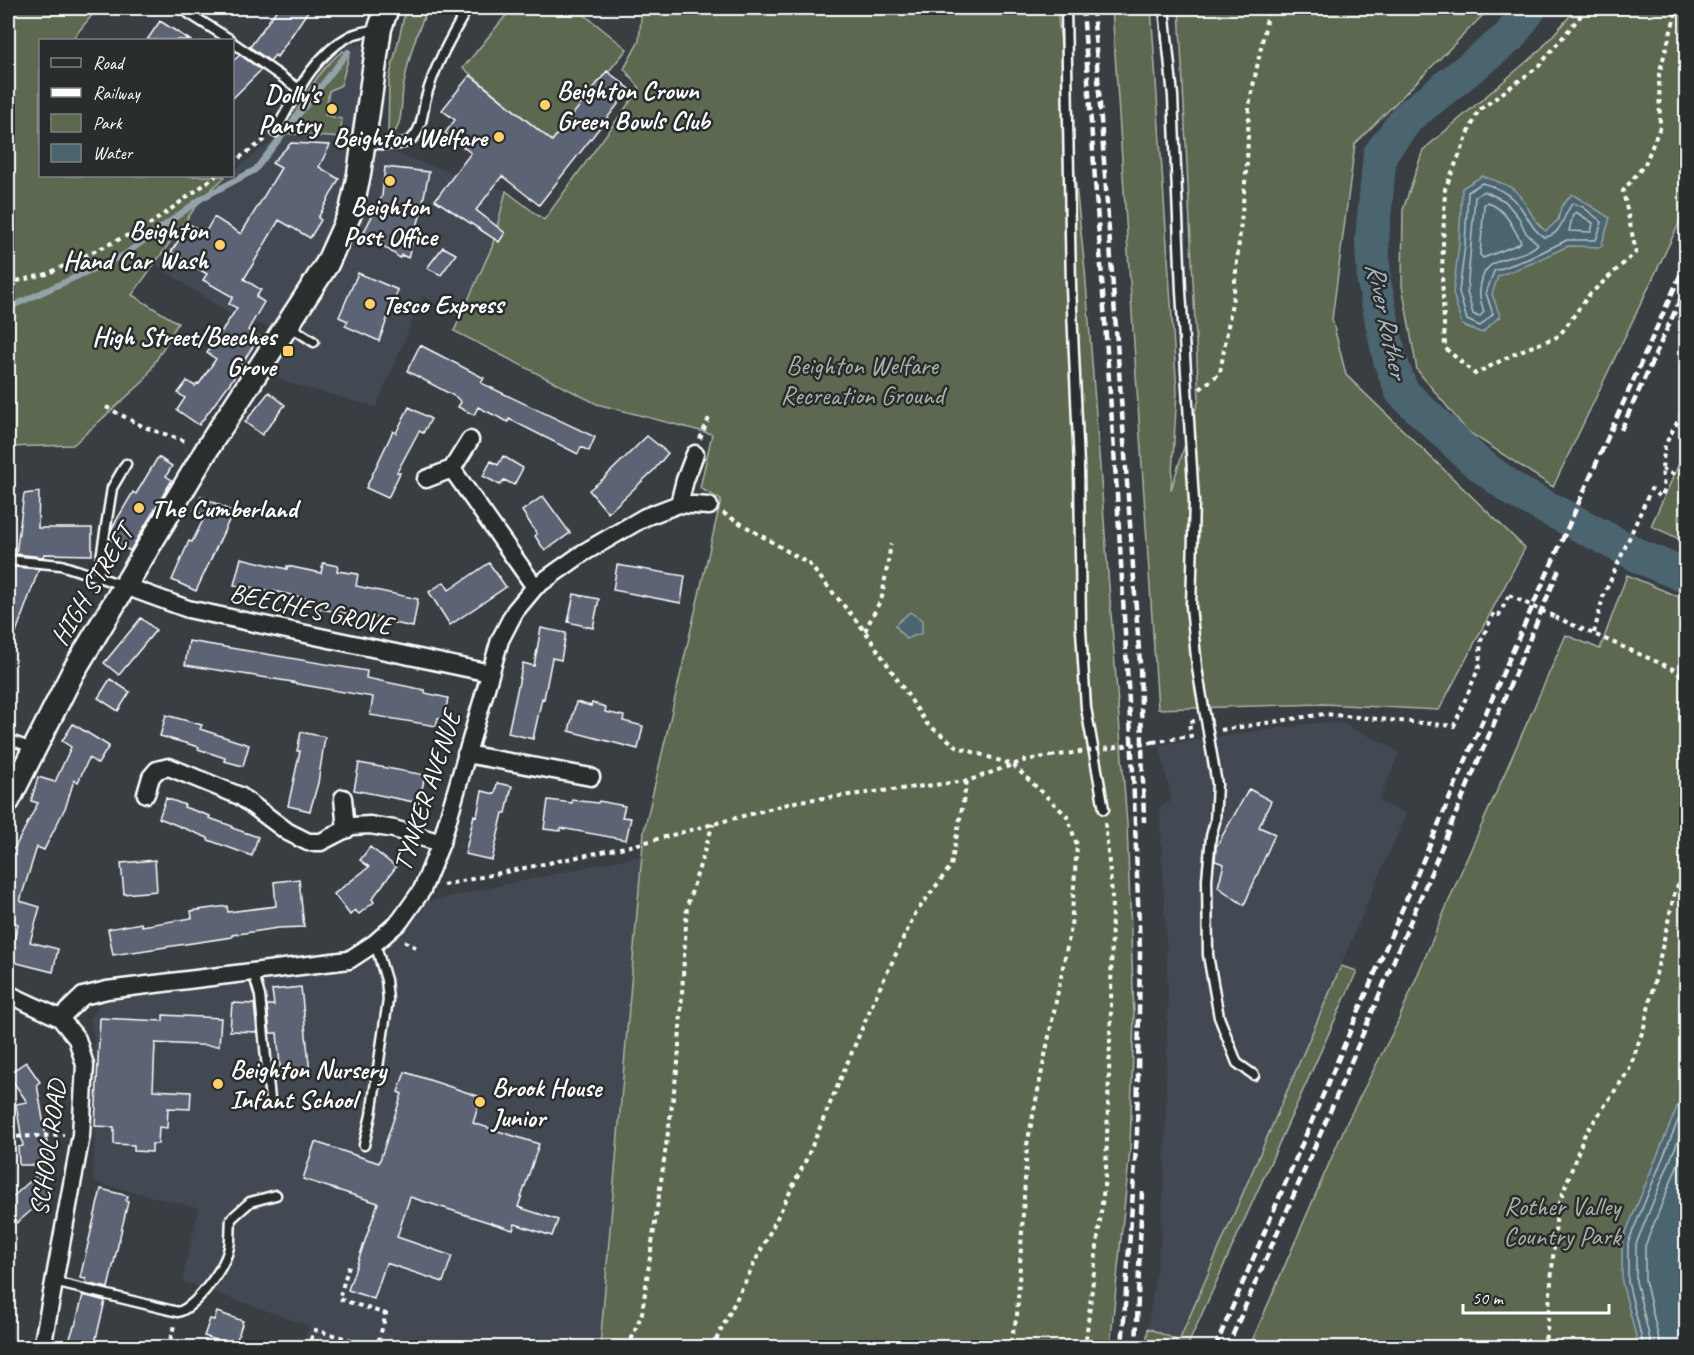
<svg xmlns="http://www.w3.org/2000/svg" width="1694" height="1355" viewBox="0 0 1694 1355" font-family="Caveat,sans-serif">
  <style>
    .built { fill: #434952 }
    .green { fill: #5c6850; stroke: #aeb4a8; stroke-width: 1.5 }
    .water { fill: #4b6570; stroke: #93a3a9; stroke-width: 1.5 }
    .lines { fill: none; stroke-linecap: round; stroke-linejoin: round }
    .shore { stroke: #b7c1c6; stroke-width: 1.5 }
    .stream { stroke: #93a3a9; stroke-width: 6 }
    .river { stroke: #4b6570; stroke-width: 34 }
    .building { fill: #5b6475; stroke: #fff; stroke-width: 1.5 }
    .lane-casing { stroke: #fff; stroke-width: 13 }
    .street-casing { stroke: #fff; stroke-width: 21 }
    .secondary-casing { stroke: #fff; stroke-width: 27 }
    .path { stroke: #fff; stroke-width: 4; stroke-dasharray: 4.5 4.5; stroke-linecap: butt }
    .lane { stroke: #2a2d2e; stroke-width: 8 }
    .street { stroke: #2a2d2e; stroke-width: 16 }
    .secondary { stroke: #2a2d2e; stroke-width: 22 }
    .rail { stroke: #fff; stroke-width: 4.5; stroke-dasharray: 9 4.5; stroke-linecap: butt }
    .path-bridge { stroke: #fff; stroke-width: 4; stroke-dasharray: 4.5 4.5; stroke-linecap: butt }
    .poi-dot { fill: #ffd166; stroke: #2a2d2e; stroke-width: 2 }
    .labels { text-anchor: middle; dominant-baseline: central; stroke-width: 5; stroke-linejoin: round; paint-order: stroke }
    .poi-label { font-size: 26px; font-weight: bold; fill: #fff; stroke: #2a2d2e; text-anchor: start }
    .park-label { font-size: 26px; fill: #aeb4a8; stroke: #2a2d2e }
    .street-label { font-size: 26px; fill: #fff; stroke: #2a2d2e }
    .water-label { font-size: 27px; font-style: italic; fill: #aebabf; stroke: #2a2d2e }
  </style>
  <rect width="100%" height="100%" fill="#393e43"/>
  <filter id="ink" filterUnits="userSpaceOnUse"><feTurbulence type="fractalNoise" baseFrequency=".0167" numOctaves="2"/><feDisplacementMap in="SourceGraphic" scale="12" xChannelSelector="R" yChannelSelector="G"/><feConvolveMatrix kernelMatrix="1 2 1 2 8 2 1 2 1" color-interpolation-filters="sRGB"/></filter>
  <g filter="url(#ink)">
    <path class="built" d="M362,44l5,11 -10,87 26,7 123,42 -14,56 -34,71 -35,-22 -47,111 -87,-24 -30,-14 24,-38 -47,-13 -81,-54 47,-66 23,-21 7,-1 1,-5 50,-38 9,-23 17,-30 34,-35z
      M1316,723h25l52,25 6,5 -20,48 27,13 -228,527 -30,-13 13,-91 4,-69 3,-180 -8,-180 12,-8 -13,-55z
      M642,855l-42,492h-299l9,-21 -128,-45 17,-73 -106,-26 2,-56 -1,-89 -4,-19 12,-16 240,-31 30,-12 27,-24 26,-33z"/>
    <path class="green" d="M8,8h90l-24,29 3,3h-37v136h183l2,1 -23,21 -70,97 46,28 -34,58 -71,64 -65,2z
      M406,8h23c-14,24 -21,53 -26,81 -2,15 0,33 -10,46h-5l1,-55z
      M512,8h64l51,41 -75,92 -89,-73z
      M642,8h415l28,262 42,554 7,192 -4,134 -20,197h-510l44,-516 77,-331 -21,-12 12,-54 -115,-30 -143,-73 38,-84 14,-56 38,29 96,-132 -16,-19 15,-28z
      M1112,8h39l26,384 -6,98 28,-91 -20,-391h311l-135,136 -23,175 14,56 179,173 -86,162 -116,-6 -165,5z
      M1577,8h109v201l-133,278 -86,-56 -50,-61 -15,-84 1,-76 20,-60 116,-99z
      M343,51l6,5 -8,29 -12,6 -4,24 17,4 -2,19 -57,-5c18,-27 33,-63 60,-82z
      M1686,448v94l-35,-16z
      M1627,575l59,25v747l-437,1 98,-226 49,-96 68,-161 102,-230 34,14z
      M1341,966l16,5 -170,376h-41l2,-19 31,13z"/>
    <path class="water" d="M1482,176c10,4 24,7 32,14 14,11 17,31 32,41l12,-11 3,-13 11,-13 38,24 -9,29 -33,-1 -38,18 -32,12 -6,18 8,22 -18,17 -20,-8 -9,-32 6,-49 3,-56z
      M910,612l12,8v13l-16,6 -11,-14z
      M1686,1085v262h-47l-17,-64v-41z"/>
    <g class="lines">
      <path class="shore" d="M1482,183c19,5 33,14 43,31 7,10 8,16 19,23 18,0 19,-24 29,-34l10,4 19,15 -6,18h-29l-39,19 -34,12 -8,22 7,21 -13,12 -13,-6 -8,-28 6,-47 3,-53z
        M1484,191l21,10 14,17 7,15 12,11c-14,15 -47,10 -55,32 -5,17 -4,20 1,36l-5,5 -6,-3 -6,-22 8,-95z
        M1487,202c19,8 25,23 34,40l-2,2 -36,14 -3,-3 4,-50z
        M1576,212l17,11 -2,9 -22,-1 4,-17z
        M1644,1348l-16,-66v-39l58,-142
        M1652,1348l-16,-67v-37l50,-123
        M1661,1348l-16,-68v-34l41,-102"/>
      <path class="stream" d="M8,308l116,-53 78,-57 53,-28 93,-118"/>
      <path class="river" d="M1530,8l-21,29 -101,80 -28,37 -8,85 2,43 16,78 12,32 72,68 41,31 128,67 43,18"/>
    </g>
    <path class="building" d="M278,8h32l-33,49 -2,-2 -5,6 -20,-14z
      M160,21l30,19h-43z
      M240,55l21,15 -29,29v-37z
      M607,71l23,18 -91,116 -37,-29 -26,34 29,23 -6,9 -64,-42 36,-47 -26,-20 10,-13 -13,-10 28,-35 82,66z
      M291,143l39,2 -11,22 20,12 -21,39 3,2 -11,18 -31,-18 -35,59 17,11 -5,7 8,5 -16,28 11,7 -25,39h1l-36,49 -22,-15 8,-12 -7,-5 9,-12 8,5 3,-3 1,1 17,-25 -9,-6 30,-45 -8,-4 4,-7 -30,-17 4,-6 -36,-22 18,-28 16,9 9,-16 27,17 40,-66 -9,-5z
      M385,167l44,5 -9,44 -12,42 -6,-3 -2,3 -36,-26 18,-36z
      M443,247l13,7 -15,21 -14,-7z
      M358,273l40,17 -19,51 -34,-15 3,-5 -9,-4z
      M420,345l64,33 -3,5 114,54 -6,14 -8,-4 -3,7 -69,-35 -1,3 -30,-15 -4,8 -16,-8 3,-5 -5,-5 -49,-26z
      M269,392l16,13 -23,30 -17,-13z
      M409,407l22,12 -8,14 -4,-2 -22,41 3,1 -12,25 -22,-10 27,-57 3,2z
      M647,436l21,17 -14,17 -46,43 -19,-23 14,-11z
      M503,456l20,12 -9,17 -10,-5 -4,5 -17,-9 8,-15 7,4z
      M158,457l14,9 -6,10 6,4 -42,71 -20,-12 2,-11 21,-36 3,2z
      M39,492l-1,36h54v27l-48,-1 -1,3 -27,-3 8,-60z
      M201,496l32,16 -37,79 -24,-11 17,-39 3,1 13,-26 -11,-6z
      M543,496l27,37 -25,18 -10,-15 2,-2 -15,-23z
      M241,558l46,11v-3l34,7 2,-10 15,3 -1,5 21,3 -2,12 62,13 -5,28 -19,-4 1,-2 -81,-13 1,-8 -42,-9 -1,1 -22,-5v2l-16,-4z
      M489,563l17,24 -56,38 -21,-33 15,-10 5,8z
      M617,565l68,11 -4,27 -68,-13z
      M13,567l26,2 -28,77h-3v-65z
      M574,594l25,5 -6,29 -25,-6z
      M141,618l15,12 -37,45 -15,-12z
      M541,628l25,5 -5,27 -9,-2 -8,41 -2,-1 -9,41 -25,-6 15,-70 11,3z
      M189,641l178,30 -1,7 59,12v3l23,5 -4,22 -6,-2 -2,8 -66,-11 3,-18 -81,-14 1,-1 -108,-17z
      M110,679l20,13 -12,19 -20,-13z
      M576,702l15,4 1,-3 14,4 -1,5 19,4 -1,5 20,5 -5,23 -69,-18z
      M166,715l36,10 -2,4 49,16 -6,21 -19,-5 1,-3 -27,-9 1,-2 -39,-11z
      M73,724l36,22 -11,18 -9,-6 -11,24 -4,-2 -8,26 -22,44 -7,-3 -17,54 20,6 -10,35 28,7 -5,23 -44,-11 9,-37 -5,-2 -2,8 -3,-1v-82l6,2 24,-46 -7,-2 7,-24 17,5 16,-35 -9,-6z
      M301,732l24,5 -7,46 -8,28 -22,-5 12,-55h-3z
      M359,763l66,12 -6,28 -65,-13z
      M497,783l15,3 -6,27h-3l-11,47 -27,-6 9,-39 3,1 5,-25 13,3z
      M1249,789l22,12 -12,26 16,7 -31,71 -26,-18 6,-23 -9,-3 1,-14z
      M166,798l19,7 -1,2 26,9 -1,2 23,8v2l26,9 -6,19 -44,-16v-2l-49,-20z
      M548,800l24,3v-3l26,3 1,-2 26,5 -3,11 9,1 -5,22 -65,-12 -1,3 -16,-2z
      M370,847l26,20 -24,32 2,3 -15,12 -4,-4 -5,5 -16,-21 35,-27 -9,-7z
      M155,860l2,31 -33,3 -3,-31z
      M299,879l5,48 -26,1 -46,7v2l-119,18 -5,-26 33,-6 1,3 50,-8 -1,-7 36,-5 1,6 48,-6 -2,-24z
      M301,987l9,86 -29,3 -4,-43h-7l-3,-28h7l-2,-15z
      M232,1003l22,1 3,28 -27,-1z
      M163,1015l58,3 -2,28 -64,-3 -2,47 38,2 -1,17 -22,-1 -1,20 -8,-1 -1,17h-6v8l-18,-1v-6l-20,-1v-17l-19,-1 5,-108 63,3z
      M26,1062l14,20 -3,2 10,59 1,22h-29l-1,-18 5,-1 -7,-42 11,-2 -19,-28z
      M405,1072l76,25 -8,26 66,21 -21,63 40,13 -6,16 -37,-12 -2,6 -103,-33 -13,40 55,19 -9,26 -57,-19 -12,36 -26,-9 30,-87 -75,-24 12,-37 64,21 23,-69 -4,-2z
      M37,1175l14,18 -34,30 -9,-11v-11z
      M101,1189l27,7 -2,5 2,1 -20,86 -22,-5v-4l-6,-1z
      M83,1295l22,6 -11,46h-27l7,-21h1z
      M217,1312l26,9 -8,25 -31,-10 6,-17 4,1z"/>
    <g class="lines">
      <defs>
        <path id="lane" d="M180,8l51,32
          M1066,8l5,279 8,179 2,164 5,78 18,101
          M1164,8l9,88 8,195 13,210 -3,105 6,62 20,116 -2,38 -4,14 -4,43 1,76 11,62 18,46 17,12
          M232,42l67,47
          M275,132c19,-34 38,-77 75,-96 8,-4 19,-5 27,-7
          M364,143c13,0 34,5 46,-3 11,-7 13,-27 15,-39 9,-34 25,-63 43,-93
          M288,325l26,17
          M8,560l53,5 61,20
          M98,577l14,-89 14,-24
          M8,739l24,9
          M253,972l7,24 10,104
          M364,1145l7,-30 17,-115 -2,-20 -11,-37
          M54,1282l124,30c18,-5 48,-46 51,-65 2,-9 1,-19 2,-28l19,-17 26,-7"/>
        <path id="street" d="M470,440l-18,29 83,118
          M426,479l26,-10
          M679,504l6,-24 10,-26
          M125,586l63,23 302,64
          M466,754l125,23
          M146,794l5,-17 6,-7 12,-3 71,29 48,36 20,10h13l31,-16 18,-1 24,4 47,14
          M343,798l3,32
          M8,994l52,24 17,21 8,26 -4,70 -39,213
          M60,1018l23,-22 24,-6 242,-30 26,-17 25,-22 22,-31 19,-47 59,-203 15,-29 20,-24 48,-34 62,-36 34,-13 30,2"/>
        <path id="secondary" d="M8,801l65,-129 139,-231 115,-177 24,-53 8,-37 21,-146 7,-20"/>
      </defs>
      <use href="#lane" class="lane-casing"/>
      <use href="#street" class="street-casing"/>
      <use href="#secondary" class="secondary-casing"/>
      <path class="path" d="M1587,8l-48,58 -61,45 -33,78 -3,84 3,75 30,26 43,-22 41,-16 30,-41 47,-43 -13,-61 22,-27 15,-37 -1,-53 17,-61 7,-5
        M232,163l34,-24
        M8,283l39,-9 102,-49 67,-49
        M1200,389l20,-16 14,-82 13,-128 2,-57 20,-98
        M106,407l38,20 44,15
        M700,439l9,-21
        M1662,469l24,11
        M723,513l86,51 56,67 62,93 31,23 55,18 54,51 10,29 -6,82 -44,218 -10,171 -8,32
        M1555,617l116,51 7,5 8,11
        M865,631l17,-34 9,-53
        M1594,633l9,-36 48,-108 10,8 3,-6 -2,-23 3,-23 21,-39
        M1221,730l103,-16 130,12 25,-59 2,-26 13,-28 5,2 10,-20
        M1153,742l38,-6 -2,-14 6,-1
        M443,885l192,-40 164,-44 168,-20 59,-21 25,-4
        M404,941l13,7
        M8,1137l56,-2
        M168,1348l7,-26
        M307,1348l8,-18 62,17 9,-33 -47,-15 11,-37
        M628,1348l14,-35 36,-250 9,-157 26,-82
        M712,1348l94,-188 69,-162 40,-84 36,-48 16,-85
        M1085,1348l21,-178 5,-160 1,-116 -7,-72
        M1543,1348l4,-17 10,-122 27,-73 45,-66 15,-43 31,-136 11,-20"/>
      <use href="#lane" class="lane"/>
      <use href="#street" class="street"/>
      <use href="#secondary" class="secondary"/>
      <path class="rail" d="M1083,8l34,486 16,278 7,180 -3,182 -15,214
        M1093,8l47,656 4,158
        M1621,430l65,-143
        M1136,1348l6,-157
        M1215,1348l291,-682 180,-404
        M1227,1348l102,-234 231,-547"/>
      <path class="path-bridge" d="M1509,595l46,22
        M1051,756l102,-14"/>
    </g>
  </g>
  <g class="poi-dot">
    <circle cx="545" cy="105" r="6"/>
    <circle cx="332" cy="109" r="6"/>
    <circle cx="499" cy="137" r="6"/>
    <circle cx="390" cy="181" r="6"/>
    <circle cx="220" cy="245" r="6"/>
    <circle cx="370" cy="304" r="6"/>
    <rect x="282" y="345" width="12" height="12" rx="3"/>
    <circle cx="139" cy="508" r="6"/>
    <circle cx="218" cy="1084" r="6"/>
    <circle cx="480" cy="1102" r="6"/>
  </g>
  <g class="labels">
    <g class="poi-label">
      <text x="557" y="90">Beighton Crown<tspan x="557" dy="30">Green Bowls Club</tspan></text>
      <text x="320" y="94" text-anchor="end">Dolly's<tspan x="320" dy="30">Pantry</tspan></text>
      <text x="487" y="137" text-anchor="end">Beighton Welfare</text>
      <text x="390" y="206" text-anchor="middle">Beighton<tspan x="390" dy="30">Post Office</tspan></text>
      <text x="208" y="230" text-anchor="end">Beighton<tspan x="208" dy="30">Hand Car Wash</tspan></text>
      <text x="382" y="304">Tesco Express</text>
      <text x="276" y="336" text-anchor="end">High Street/Beeches<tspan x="276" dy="30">Grove</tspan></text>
      <text x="151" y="508">The Cumberland</text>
      <text x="230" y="1069">Beighton Nursery<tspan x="230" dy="30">Infant School</tspan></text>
      <text x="492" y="1087">Brook House<tspan x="492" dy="30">Junior</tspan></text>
    </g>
    <g class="park-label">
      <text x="862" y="365">Beighton Welfare<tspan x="862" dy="30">Recreation Ground</tspan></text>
      <text x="1562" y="1206">Rother Valley<tspan x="1562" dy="30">Country Park</tspan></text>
    </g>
    <g class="street-label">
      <text transform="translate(92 585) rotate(-59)">HIGH STREET</text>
      <text transform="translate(311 609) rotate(12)">BEECHES GROVE</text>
      <text transform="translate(427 791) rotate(-72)">TYNKER AVENUE</text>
      <text transform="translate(48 1148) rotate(-82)">SCHOOL ROAD</text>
    </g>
    <g class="water-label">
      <text transform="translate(1387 320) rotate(78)">River Rother</text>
    </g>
  </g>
  <rect width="1694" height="1355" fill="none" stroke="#2a2d2e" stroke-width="30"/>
  <rect x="15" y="15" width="1664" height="1325" fill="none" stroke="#fff" stroke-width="2" filter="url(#ink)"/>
  <rect x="39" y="39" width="195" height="138" fill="#2a2d2e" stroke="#7f8182" stroke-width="1.5"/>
  <rect x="51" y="58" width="30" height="9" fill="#2a2d2e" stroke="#7f8182" stroke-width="1.5"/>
  <text x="93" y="69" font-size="18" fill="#ffffff">Road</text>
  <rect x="51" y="88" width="30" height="9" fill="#ffffff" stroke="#7f8182" stroke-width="1.5"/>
  <text x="93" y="99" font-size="18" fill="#ffffff">Railway</text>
  <rect x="51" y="114" width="30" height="18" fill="#5c6850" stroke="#7f8182" stroke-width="1.5"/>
  <text x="93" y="129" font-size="18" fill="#ffffff">Park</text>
  <rect x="51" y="144" width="30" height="18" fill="#4b6570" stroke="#7f8182" stroke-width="1.5"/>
  <text x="93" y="159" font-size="18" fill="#ffffff">Water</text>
  <path d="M1463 1304v9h146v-9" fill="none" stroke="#ffffff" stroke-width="3"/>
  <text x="1472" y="1304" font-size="18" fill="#ffffff" stroke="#2a2d2e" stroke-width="4.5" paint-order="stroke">50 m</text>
</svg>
